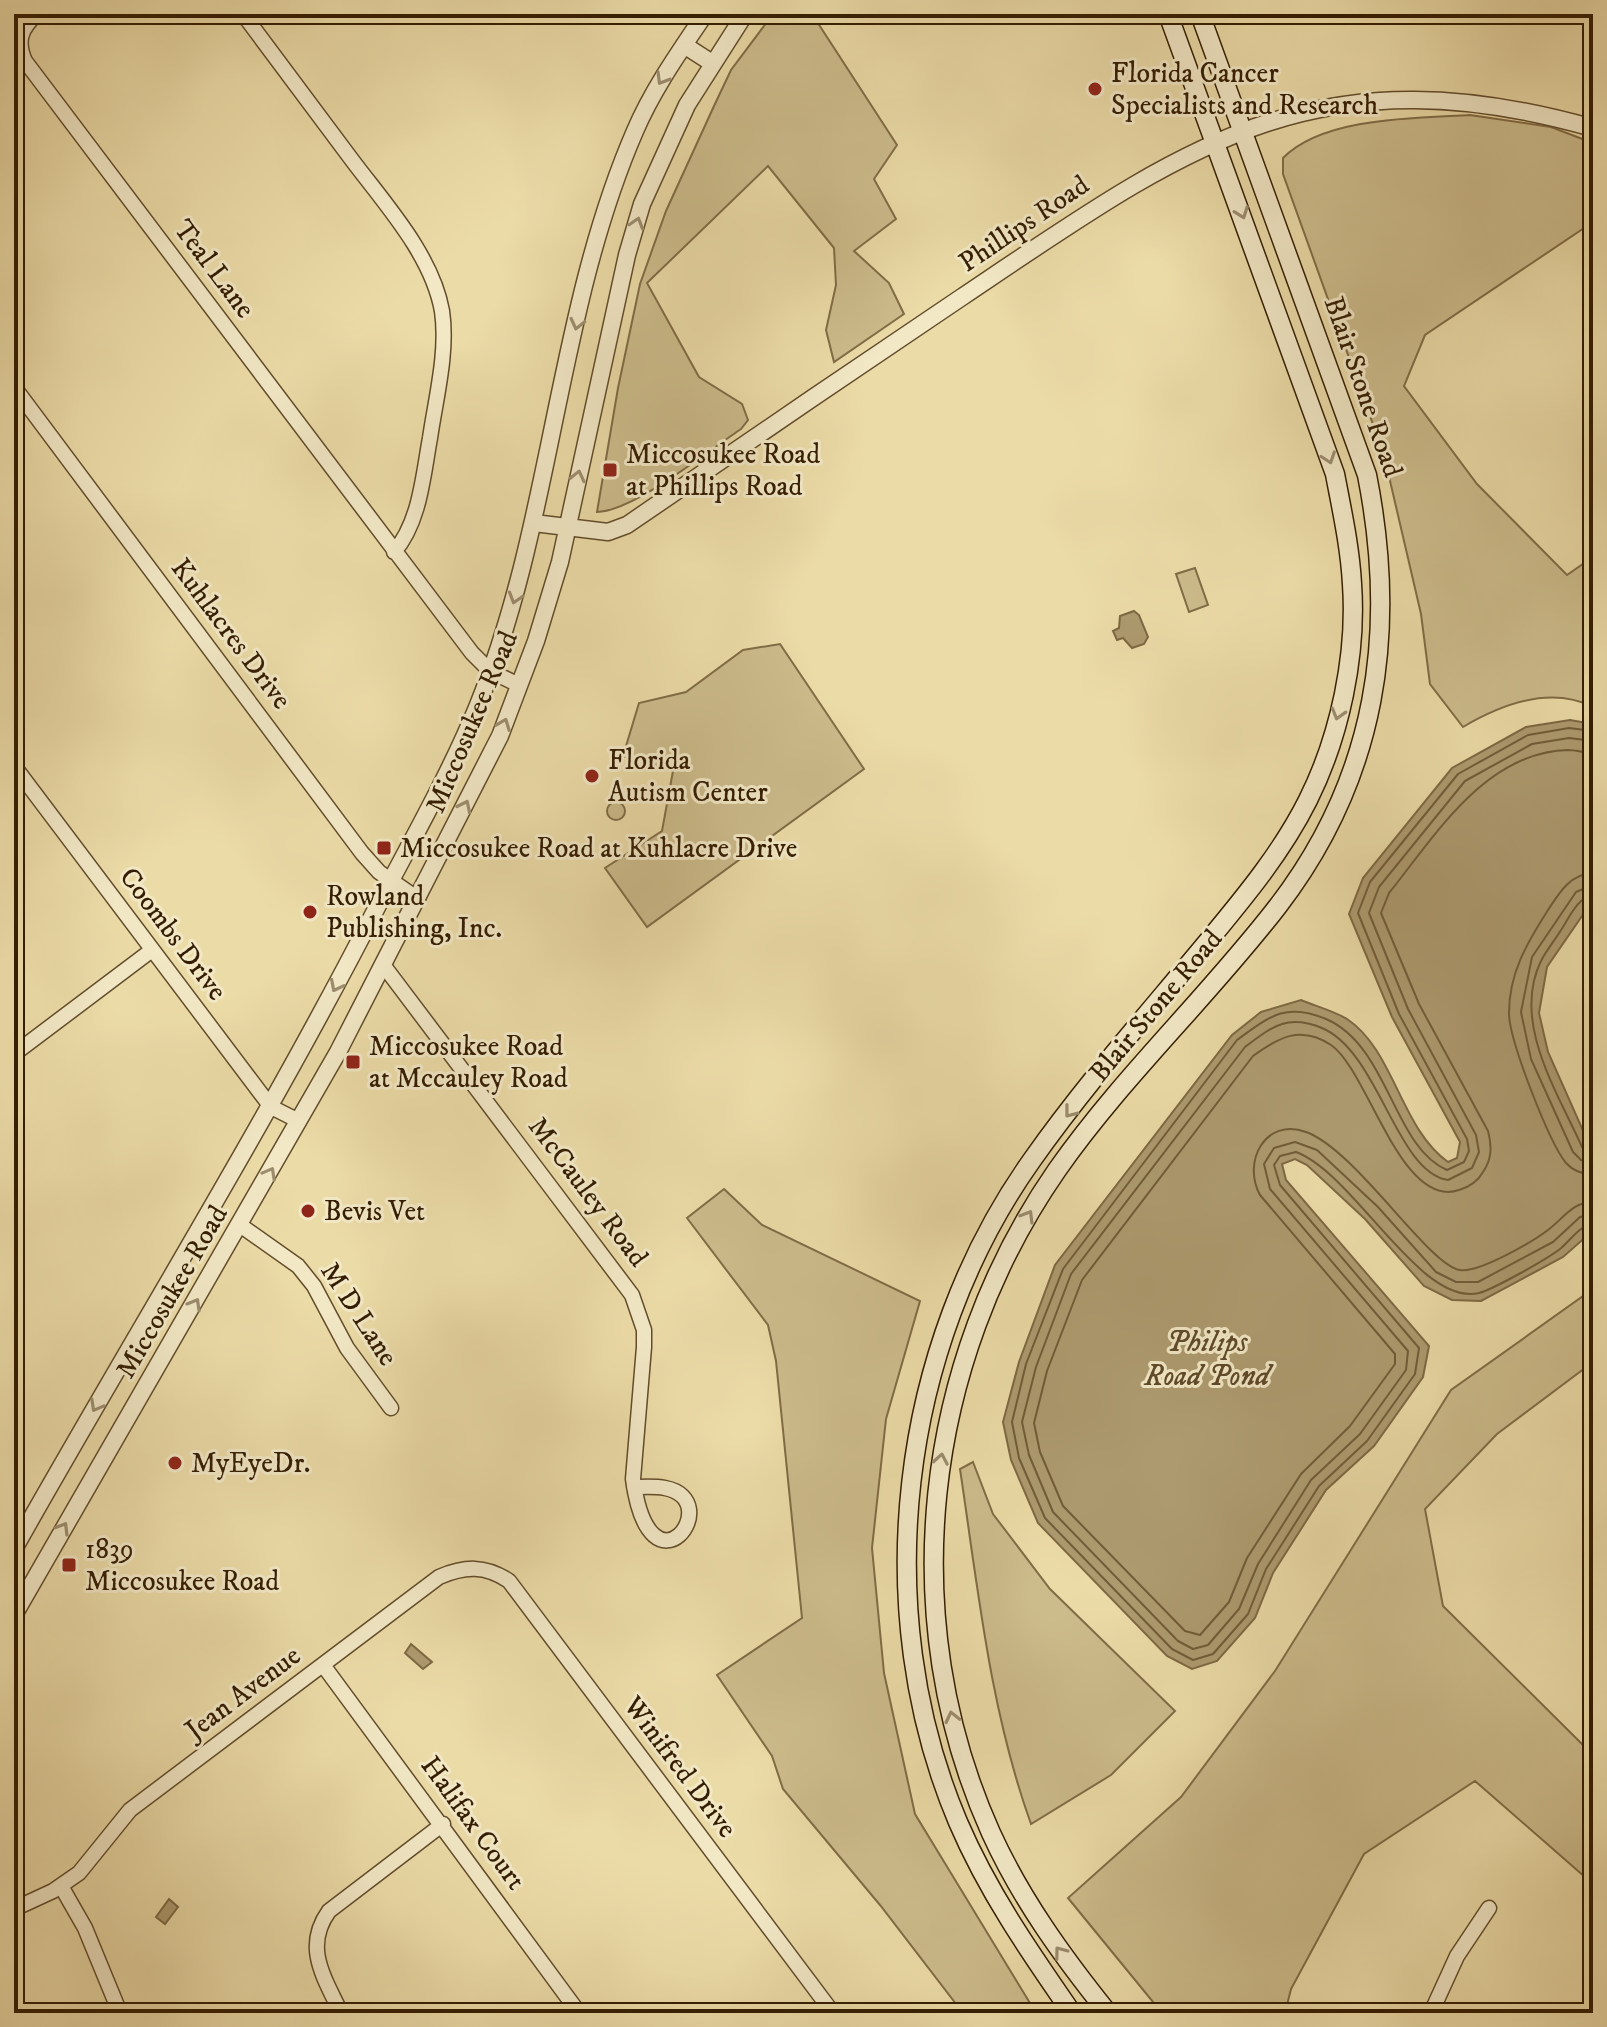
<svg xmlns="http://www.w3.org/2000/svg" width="1607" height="2027" viewBox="0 0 1607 2027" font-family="'IM FELL DW Pica',serif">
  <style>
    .green { fill: #ccbb8b; stroke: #806c46; stroke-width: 2 }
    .water { fill: #ad9a6f; stroke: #7d6843; stroke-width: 2 }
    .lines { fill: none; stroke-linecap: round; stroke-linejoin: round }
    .shore { stroke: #705c38; stroke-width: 2 }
    .minor-casing { stroke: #624c2b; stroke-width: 17 }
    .tertiary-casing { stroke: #624c2b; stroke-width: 19 }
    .secondary-casing { stroke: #341d02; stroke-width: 21 }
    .minor { stroke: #f2e8c6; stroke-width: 14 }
    .tertiary { stroke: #f2e8c6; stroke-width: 16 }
    .secondary { stroke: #f2e8c6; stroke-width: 18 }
    .oneway { stroke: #9c8d6e }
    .poi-dot { fill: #8f2418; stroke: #f2e8c6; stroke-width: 3 }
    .labels { text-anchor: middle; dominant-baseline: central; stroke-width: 6; stroke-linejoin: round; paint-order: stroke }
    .poi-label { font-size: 28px; fill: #341d02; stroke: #f2e8c6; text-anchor: start }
    .street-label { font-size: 28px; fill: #341d02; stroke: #f2e8c6 }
    .water-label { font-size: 30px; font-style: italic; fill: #5e4928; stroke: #f2e8c6 }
  </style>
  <rect width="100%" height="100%" fill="#ebdba7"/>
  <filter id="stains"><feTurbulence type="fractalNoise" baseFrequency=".0025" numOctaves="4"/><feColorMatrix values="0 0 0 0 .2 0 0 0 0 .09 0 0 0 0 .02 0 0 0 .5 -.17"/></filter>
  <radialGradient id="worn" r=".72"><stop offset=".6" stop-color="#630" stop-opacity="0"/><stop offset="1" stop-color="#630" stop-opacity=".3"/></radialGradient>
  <path class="green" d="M773,14h39l85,131 -23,34 22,40 -42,32 35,32 15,31 -70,48 -8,-32 10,-45 -2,-37 -66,-82 -121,117 52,94 43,27 6,16 -7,9c-33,22 -107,82 -144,83l21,-124 22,-104 26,-73 48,-105 17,-36z
    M1470,115l81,12 42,16v79l-168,113 -21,51 73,98 90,91 26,-18v44l-6,7 6,23v76c-42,-21 -91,-3 -130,20l-33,-43 -9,-70 -37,-159 -101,-281v-16c40,-41 132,-40 187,-43z
    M1195,568l13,37 -19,7 -13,-38z
    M780,644l84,125 -217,158 -42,-59 57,-37 11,-60 -50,-15 16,-53 47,-11 57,-42z
    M607 811a9 9 0 1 1 18 0a9 9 0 1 1-18 0Z
    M724,1189l38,36 158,76 -34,118 -14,129 12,125 31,141 121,199h-73l-83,-108 -97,-116 -11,-33 -55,-81 85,-57 -26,-257 -8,-36 -81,-107z
    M1593,1289v73l-96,72 -72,75 18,97 150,149v129l-118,-103 -111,73 -73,135 -6,24h-123l-94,-115 113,-101 94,-126 176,-281z
    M973,1462l20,52 57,75 125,122 -64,64 -80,49c-41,-114 -53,-235 -71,-355z"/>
  <path class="water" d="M1134,611l5,4 9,22 -4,7 -12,4 -9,-10 -6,2 -4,-9 6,-3 1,-12z
    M1570,720l23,4v176l-46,67 -8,46 9,39 45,101v72l-5,10 -25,22 -82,44 -29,-1 -28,-14 -59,-67 -58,-54 -12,-6 -13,5 4,16 143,166 -6,31 -49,69 -48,44 -53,83 -18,45 -38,43 -25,8 -25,-13 -129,-133 -27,-63 -8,-38 16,-60 36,-97 177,-230 29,-23 40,-12c14,6 33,11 46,19 47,31 54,110 101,143l9,-4 3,-16 -68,-125 -43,-103 14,-36 89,-110 74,-41z
    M411,1644l21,18 -9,7 -18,-16z
    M169,1899l9,8 -13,17 -9,-7z"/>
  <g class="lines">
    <path class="shore" d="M1593,731l-24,-3 -41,7 -70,39 -88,108 -12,31 41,101 68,125 2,12 -5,11 -17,8c-54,-23 -58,-124 -121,-151 -40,-17 -56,-3 -89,21l-174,229 -37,95 -14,58 7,36 26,60 127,131 21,11 20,-6 35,-40 18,-45 53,-83 48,-45 48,-67 4,-26 -139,-163 -6,-20 6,-9 16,-4c59,22 124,155 183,141 15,-4 68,-34 81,-44 10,-8 20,-24 33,-25
      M1593,741l-24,-3 -37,6 -67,37 -86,106 -10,26 39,96 68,126 3,17 -7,16 -24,12c-52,-8 -69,-128 -126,-152 -35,-14 -49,-2 -77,19l-174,227 -35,93 -14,55 7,33 24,57 125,129 15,8 15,-4 31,-36 19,-45 53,-84 49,-46 46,-64 2,-19 -138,-162 -6,-25 10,-16 21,-6 22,8 61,57 58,65 20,10h22l75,-40 27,-25 13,-3
      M1593,753c-8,0 -17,-3 -25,-3 -83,2 -133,86 -179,143l-8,20 38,91 69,127c4,15 4,28 -5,41 -5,9 -14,15 -24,18 -58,20 -91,-120 -128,-145 -30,-20 -52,-8 -78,11l-171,224 -35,91 -13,52 6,29 23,54 122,125 15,4 29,-33 18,-44 54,-84 49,-48 45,-62v-10l-135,-159c-18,-33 5,-78 46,-63 50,18 122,133 154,138 19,3 72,-28 88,-40 15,-11 24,-28 45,-28
      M1593,873c-23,1 -34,20 -45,37 -21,33 -39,63 -39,103 0,27 40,129 57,150 7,8 16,11 27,12
      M1593,885l-17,7 -44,65 -11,55 10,47 42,93 8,8 12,3
      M1593,895c-15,2 -24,23 -32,35 -6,10 -15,21 -20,31 -30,61 17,132 41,186l11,6"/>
    <defs>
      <path id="minor" d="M37,14c-16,14 -21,27 -12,47l447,592 18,18 29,14
        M243,14c37,49 73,98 109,146 33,44 80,95 90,151 6,41 -6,86 -12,127 -7,38 -10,84 -36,114
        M14,387l348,466 17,19 39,27
        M14,766l257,341 28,14
        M384,966l248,329 12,35v17l-11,132c17,126 95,21 32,9 -10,-2 -22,-1 -31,-1
        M14,1054l138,-104
        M240,1225l58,41 16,20 33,62 44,60
        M323,1665l256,348
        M61,1886l24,42 35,85
        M14,1909l39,-18 26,-18 51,-63 309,-233c26,-11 46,-12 70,4l324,432
        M341,2013c-17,-36 -38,-66 -12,-102l114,-87
        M1431,2013l26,-57 32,-48"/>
      <path id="tertiary" d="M684,45l28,18
        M534,523l74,9 19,-7c111,-76 223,-153 335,-228 223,-150 351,-248 631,-169
        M14,1549c120,-213 249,-420 361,-638 35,-68 74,-135 103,-206 75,-185 78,-392 157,-574 18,-42 45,-80 70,-117
        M14,1615l324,-563 162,-316 36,-95 24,-79 67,-307 15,-51 45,-99 58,-91"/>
      <path id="secondary" d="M1072,2013c-43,-62 -84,-121 -114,-191 -90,-212 -59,-475 74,-662 52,-74 114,-144 172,-214 38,-46 77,-92 104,-146 32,-64 49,-145 44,-216 -2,-37 -10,-73 -17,-110l-167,-460
        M1108,2013c-45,-56 -87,-114 -117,-180 -97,-215 -68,-470 66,-663 66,-94 151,-173 221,-264 99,-129 120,-274 89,-431l-167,-461"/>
    </defs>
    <use href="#minor" class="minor-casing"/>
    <use href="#tertiary" class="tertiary-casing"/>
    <use href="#secondary" class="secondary-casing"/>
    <use href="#minor" class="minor"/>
    <use href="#tertiary" class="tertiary"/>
    <use href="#secondary" class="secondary"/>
  </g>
  <defs><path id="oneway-chevron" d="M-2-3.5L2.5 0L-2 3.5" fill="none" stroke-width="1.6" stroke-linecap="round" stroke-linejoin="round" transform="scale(2)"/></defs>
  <g class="oneway">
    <use href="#oneway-chevron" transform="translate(662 79) rotate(121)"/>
    <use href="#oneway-chevron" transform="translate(1242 213) rotate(70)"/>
    <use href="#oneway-chevron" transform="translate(637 223) rotate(-73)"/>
    <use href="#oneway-chevron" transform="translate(577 324) rotate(103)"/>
    <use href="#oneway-chevron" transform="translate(1329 458) rotate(71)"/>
    <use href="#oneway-chevron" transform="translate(578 476) rotate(-77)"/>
    <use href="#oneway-chevron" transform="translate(515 598) rotate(107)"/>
    <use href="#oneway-chevron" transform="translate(1338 714) rotate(106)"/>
    <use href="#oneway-chevron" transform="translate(504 724) rotate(-69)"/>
    <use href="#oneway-chevron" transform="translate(465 806) rotate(-64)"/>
    <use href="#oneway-chevron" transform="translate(336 986) rotate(117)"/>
    <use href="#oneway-chevron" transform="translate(1070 1112) rotate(128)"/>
    <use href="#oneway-chevron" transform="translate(270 1173) rotate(-61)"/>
    <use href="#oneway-chevron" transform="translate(1028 1216) rotate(-59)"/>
    <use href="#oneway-chevron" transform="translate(195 1304) rotate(-60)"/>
    <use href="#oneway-chevron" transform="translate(96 1406) rotate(119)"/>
    <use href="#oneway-chevron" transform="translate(941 1459) rotate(-80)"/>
    <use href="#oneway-chevron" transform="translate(63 1528) rotate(-59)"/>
    <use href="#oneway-chevron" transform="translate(952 1717) rotate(-103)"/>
    <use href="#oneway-chevron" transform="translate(1060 1952) rotate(-127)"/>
  </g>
  <g class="poi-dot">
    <circle cx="1095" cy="89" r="8"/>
    <rect x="602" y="462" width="16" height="16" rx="4"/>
    <circle cx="592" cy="776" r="8"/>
    <rect x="376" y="840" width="16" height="16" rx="4"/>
    <circle cx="310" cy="912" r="8"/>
    <rect x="345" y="1054" width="16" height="16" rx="4"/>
    <circle cx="308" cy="1211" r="8"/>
    <circle cx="175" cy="1463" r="8"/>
    <rect x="61" y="1557" width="16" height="16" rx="4"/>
  </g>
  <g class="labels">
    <g class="poi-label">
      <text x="1111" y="73">Florida Cancer<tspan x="1111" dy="32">Specialists and Research</tspan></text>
      <text x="626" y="454">Miccosukee Road<tspan x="626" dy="32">at Phillips Road</tspan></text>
      <text x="608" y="760">Florida<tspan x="608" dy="32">Autism Center</tspan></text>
      <text x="400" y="848">Miccosukee Road at Kuhlacre Drive</text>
      <text x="326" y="896">Rowland<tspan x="326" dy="32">Publishing, Inc.</tspan></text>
      <text x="369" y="1046">Miccosukee Road<tspan x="369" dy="32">at Mccauley Road</tspan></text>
      <text x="324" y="1211">Bevis Vet</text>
      <text x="191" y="1463">MyEyeDr.</text>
      <text x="85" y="1549">1839<tspan x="85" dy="32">Miccosukee Road</tspan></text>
    </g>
    <g class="street-label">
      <text transform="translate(1024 224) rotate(-34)">Phillips Road</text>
      <text transform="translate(214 269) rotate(53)">Teal Lane</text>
      <text transform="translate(1363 387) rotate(71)">Blair Stone Road</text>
      <text transform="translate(231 634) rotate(53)">Kuhlacres Drive</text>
      <text transform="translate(472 722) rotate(-67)">Miccosukee Road</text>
      <text transform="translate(173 934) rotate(53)">Coombs Drive</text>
      <text transform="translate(1156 1006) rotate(-50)">Blair Stone Road</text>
      <text transform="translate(588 1192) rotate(53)">McCauley Road</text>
      <text transform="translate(172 1292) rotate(-60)">Miccosukee Road</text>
      <text transform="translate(359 1314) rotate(57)">M D Lane</text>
      <text transform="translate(243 1693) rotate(-37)">Jean Avenue</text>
      <text transform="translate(680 1767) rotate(53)">Winifred Drive</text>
      <text transform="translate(473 1823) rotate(54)">Halifax Court</text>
    </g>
    <g class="water-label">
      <text x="1207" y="1342">Philips<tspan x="1207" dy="34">Road Pond</tspan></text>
    </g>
  </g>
  <rect width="1607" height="2027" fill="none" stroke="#ebdba7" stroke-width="48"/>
  <rect x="16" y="16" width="1575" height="1995" fill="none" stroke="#341d02" stroke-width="4"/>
  <rect x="24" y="24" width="1559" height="1979" fill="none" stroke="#341d02" stroke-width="2"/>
  <rect width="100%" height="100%" filter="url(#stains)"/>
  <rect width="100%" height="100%" fill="url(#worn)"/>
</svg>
